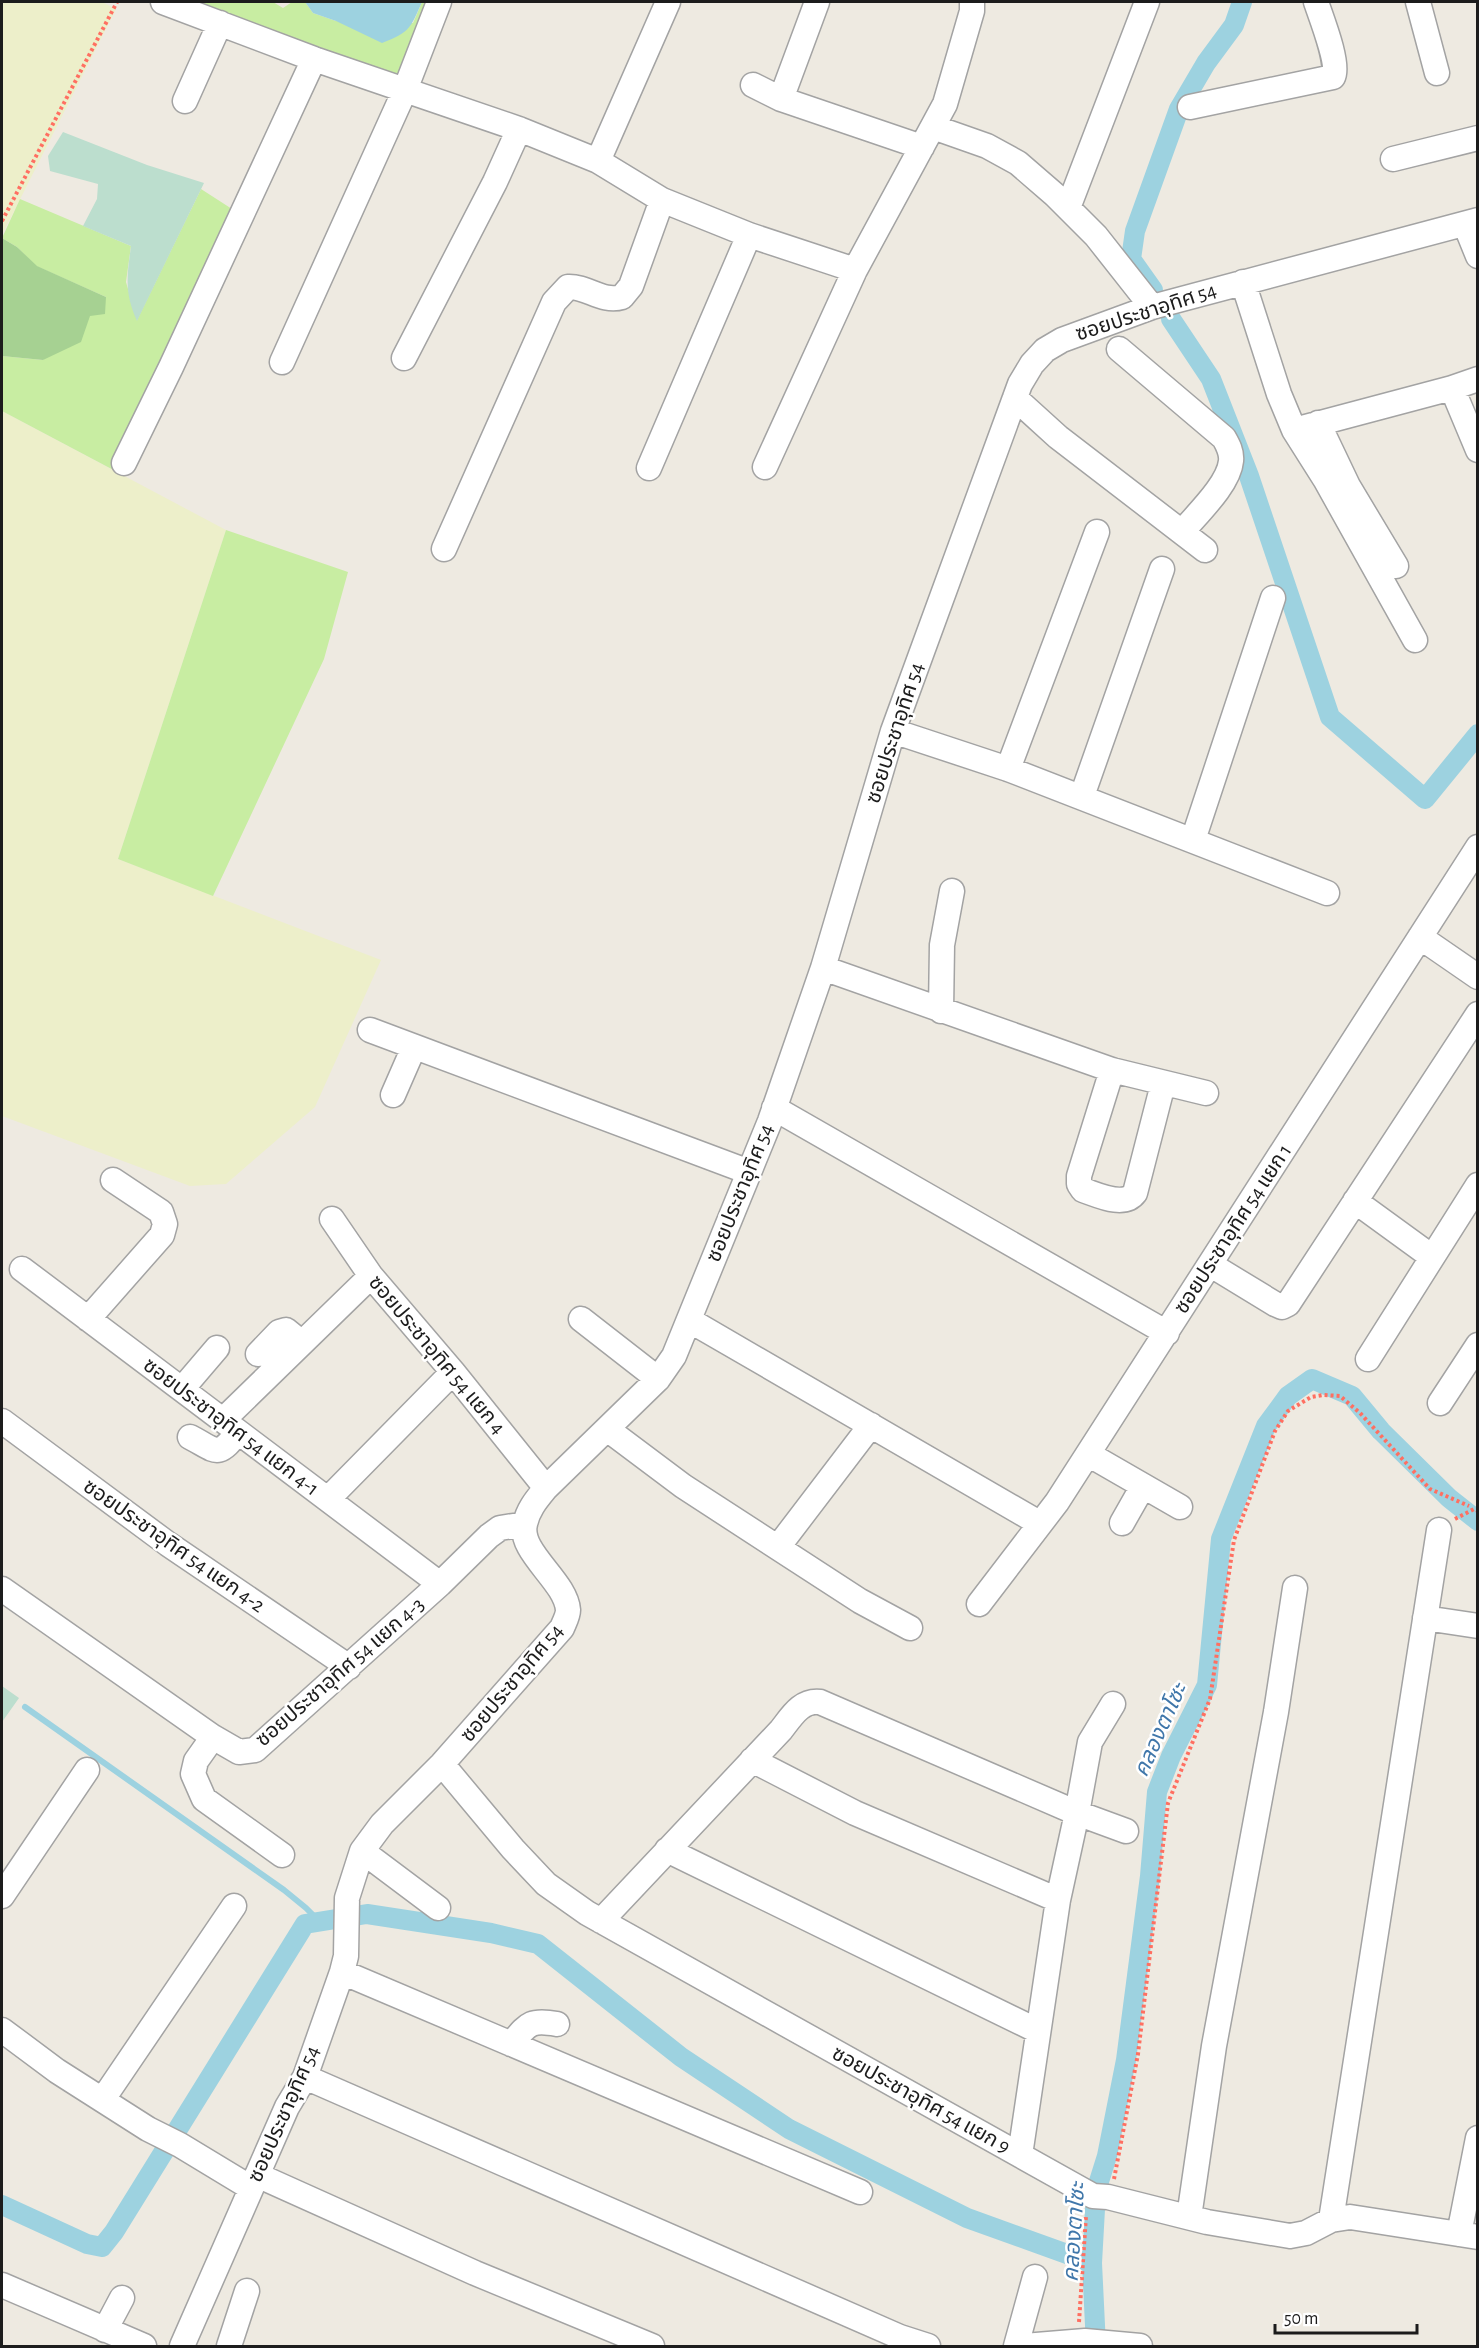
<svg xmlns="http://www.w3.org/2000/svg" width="1479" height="2348" viewBox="0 0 1479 2348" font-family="'Alegreya Sans','Noto Sans Thai',sans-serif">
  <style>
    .farmland { fill: #edefca }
    .grass { fill: #c8eda2 }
    .forest { fill: #a6d192 }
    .wetland { fill: #bcdece }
    .water { fill: #9dd2e0 }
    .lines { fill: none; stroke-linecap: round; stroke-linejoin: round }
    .stream { stroke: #9dd2e0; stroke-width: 6 }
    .canal { stroke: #9dd2e0; stroke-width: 20 }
    .minor-casing { stroke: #a3a3a3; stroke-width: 27 }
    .path { stroke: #ff6f61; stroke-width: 4; stroke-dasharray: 3 3; stroke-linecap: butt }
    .minor { stroke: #fff; stroke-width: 24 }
    .labels { text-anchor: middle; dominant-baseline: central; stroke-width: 5; stroke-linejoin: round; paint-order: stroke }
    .street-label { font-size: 21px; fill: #1c1c1c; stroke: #fff }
    .water-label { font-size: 22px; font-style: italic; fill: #4077aa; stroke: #fff }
  </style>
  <rect width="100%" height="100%" fill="#eeeae1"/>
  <path class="farmland" d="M2,2h100l14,7 -114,226z
    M2,411l224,119 -108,329 263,101 -66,147 -89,77 -36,2 -188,-70z"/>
  <path class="grass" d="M188,2h85l10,6 9,-6h13l8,11 23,8 77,2 9,-21h10l-29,72 -10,6z
    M201,189l45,29 -125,256 -119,-63v-55l41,4 63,-63 -70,-31 -19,-19 -15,-9 18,-39 111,47 -5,36 11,38z
    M226,530l122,42 -24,87 -111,237 -95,-37z"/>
  <path class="forest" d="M2,238l15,9 20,19 69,31 -1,17 -15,2 -9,26 -38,18 -41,-4z"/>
  <path class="wetland" d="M63,132l84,33 57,18 -67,138c-13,-29 -10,-45 -6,-75l-48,-20 14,-27 1,-15 -48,-13 -2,-15z
    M2,1686l17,12 -17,24z"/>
  <path class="water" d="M305,2h117c-12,27 -12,30 -40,41l-46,-22 -23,-8z"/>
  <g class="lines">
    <path class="stream" d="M25,1707l259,183 22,18 13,13"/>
    <path class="canal" d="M1153,290l-22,-31 4,-28 44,-122 27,-46 28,-38 8,-23
      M1171,319l40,60 38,97 81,241 95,82 53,-65
      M2,2205l85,39 15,3 12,-15 191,-308 62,-10 124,19 47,11 143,113 108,72 178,89 125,45
      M1096,2346l-4,-83 4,-72 11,-35 19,-96 24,-184 7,-84 14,-36 36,-71 14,-146 45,-113 22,-30 24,-17 40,17 29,35 68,67 29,23"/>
    <defs>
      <path id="minor" d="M163,2l151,57 205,70 79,32 64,39 87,35 106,35
        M1418,2l19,71
        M753,85l28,14 141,48
        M781,99l36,-97
        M185,101l35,-78
        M1190,107l143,-30c7,-12 -12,-60 -17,-75
        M933,127l54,19 31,17 37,32 41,41 56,71
        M1393,159l85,-21
        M598,161l70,-159
        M1068,208l79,-206
        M1465,224l13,32
        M1243,282l36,112 15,36 31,49 90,161
        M1119,349l105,89c4,7 8,14 7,23 -2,23 -34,53 -49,71
        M404,358l91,-176 24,-53
        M282,362l123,-272 34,-88
        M1452,388l26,-9
        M1015,398l43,39 147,113
        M1318,423l30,63 48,80
        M1294,430l158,-42 26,62
        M124,463l47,-96 143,-308
        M765,467l90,-197 90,-166 27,-93v-9
        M649,468l100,-233
        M444,549l110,-247 14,-15c19,-1 34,16 54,10l9,-11 31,-86
        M893,731l115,38 319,124
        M1008,769l89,-237
        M1082,796l80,-227
        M1193,840l80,-242
        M1420,937l58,40
        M823,968l289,102 94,23
        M941,1011l1,-66 10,-54
        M370,1030l379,142
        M1112,1070l-33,106v8l4,6c15,5 41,18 52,3l28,-109
        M393,1095l21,-48
        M774,1108l393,225
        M1355,1201l77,56
        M332,1219l39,57 82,96 93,116
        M1211,1265l64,39 7,3 6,-3 190,-290
        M22,1269l418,315
        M88,1319l74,-84 3,-11 -4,-12 -48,-32
        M581,1319l77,60
        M689,1320l350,203
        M258,1354l21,-22 7,-2 16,13
        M1368,1359l110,-174
        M182,1389l35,-41
        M1440,1403l38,-58
        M223,1420l148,-144
        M2,1421l166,123 181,123
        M607,1429l76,57 177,115 50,27
        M190,1437c27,14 27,22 48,-5
        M1088,1454l92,53
        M328,1499l125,-127
        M1122,1523l21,-37
        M778,1547l93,-122
        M2,1589l211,148 26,15 16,-2 185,-166 49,-48 11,-8 13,-2h11
        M979,1604l78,-102 421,-655
        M1425,1618l53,8
        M213,1737l-17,24 -3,13 11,25 78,56
        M752,1760l103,53 203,87
        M442,1764l71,85 33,35 41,29 506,283 15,1 99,25 83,14 16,-3 25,-13 19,-3 128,20
        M667,1850l371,181
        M362,1851l76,57
        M2,1896l85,-126
        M601,1921l180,-191c11,-14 20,-30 39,-28l257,111 13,-71 23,-38
        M342,1972l518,220
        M2,2030l55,41 91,58 32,16 71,43
        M511,2044c17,-20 19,-25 46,-20
        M305,2077l595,260 28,9
        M103,2099l131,-193
        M1020,2155l38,-255 19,-87 49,18
        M257,2175l218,98 177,73
        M1189,2217l25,-171 62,-334 19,-124
        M1331,2220l108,-690
        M1459,2234l19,-96
        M2,2285l142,61
        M105,2330l17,-32
        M182,2346l105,-239 18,-30 37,-105 4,-16 1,-58 15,-47 20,-27 60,-60 120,-136c2,-5 6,-12 6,-18 -2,-29 -50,-58 -43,-86 3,-15 12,-25 21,-36l112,-109 16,-23 96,-235 53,-153 70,-237 127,-347 12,-20 13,-14 17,-10 90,-33 326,-87
        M229,2346l18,-55
        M1016,2346l19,-69
        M1024,2346l61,-5 55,5"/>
    </defs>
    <use href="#minor" class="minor-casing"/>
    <path class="path" d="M2,221l115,-219
      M1455,1519l19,-10 4,2
      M1114,2179l24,-125 30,-251 42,-104 24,-159 41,-109 13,-20 23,-14 12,-2 17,1 20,17 70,76 39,17
      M1079,2322l7,-106"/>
    <use href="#minor" class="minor"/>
  </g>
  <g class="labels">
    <g class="street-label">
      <text transform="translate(1146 312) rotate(-18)">ซอยประชาอุทิศ 54</text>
      <text transform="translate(895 733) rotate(-72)">ซอยประชาอุทิศ 54</text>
      <text transform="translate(740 1193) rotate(-68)">ซอยประชาอุทิศ 54</text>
      <text transform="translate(1233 1229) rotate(-57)">ซอยประชาอุทิศ 54 แยก 1</text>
      <text transform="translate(437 1355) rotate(50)">ซอยประชาอุทิศ 54 แยก 4</text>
      <text transform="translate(231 1427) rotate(37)">ซอยประชาอุทิศ 54 แยก 4-1</text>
      <text transform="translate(174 1546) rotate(35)">ซอยประชาอุทิศ 54 แยก 4-2</text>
      <text transform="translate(340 1672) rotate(-41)">ซอยประชาอุทิศ 54 แยก 4-3</text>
      <text transform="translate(512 1683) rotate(-50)">ซอยประชาอุทิศ 54</text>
      <text transform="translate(921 2100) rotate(29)">ซอยประชาอุทิศ 54 แยก 9</text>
      <text transform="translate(284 2114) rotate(-66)">ซอยประชาอุทิศ 54</text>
    </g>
    <g class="water-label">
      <text transform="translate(1160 1730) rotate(-66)">คลองตาโซะ</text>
      <text transform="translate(1074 2232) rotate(-86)">คลองตาโซะ</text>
    </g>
  </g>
  <rect width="1479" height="2348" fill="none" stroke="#1c1c1c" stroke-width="6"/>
  <path d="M1275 2324v9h142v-9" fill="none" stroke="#1c1c1c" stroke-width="3"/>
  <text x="1284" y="2324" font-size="18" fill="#1c1c1c" stroke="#ffffff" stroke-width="4.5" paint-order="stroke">50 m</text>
</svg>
